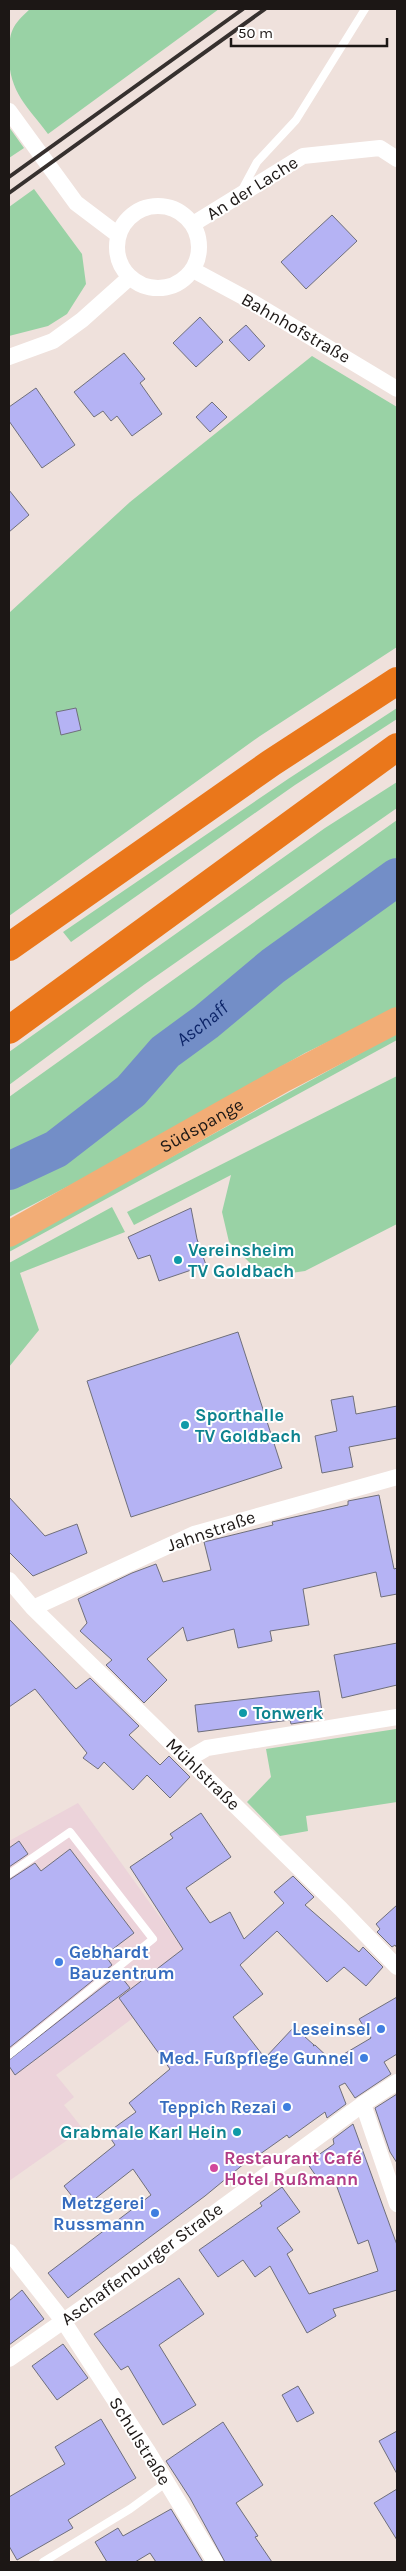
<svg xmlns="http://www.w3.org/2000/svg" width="406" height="2571" viewBox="0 0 406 2571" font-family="Karla,sans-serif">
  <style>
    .commercial { fill: #ecd3da }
    .green { fill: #99d2a5 }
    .water { fill: #738ec7 }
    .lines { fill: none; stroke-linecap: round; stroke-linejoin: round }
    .river { stroke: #738ec7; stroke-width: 38 }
    .building { fill: #b5b3f4; stroke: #6f6f7b }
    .lane { stroke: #fff; stroke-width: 8 }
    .street { stroke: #fff; stroke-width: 16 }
    .primary { stroke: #f2ad76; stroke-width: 26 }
    .highway { stroke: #ea771b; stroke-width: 28 }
    .rail { stroke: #36302e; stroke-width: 4 }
    .culture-dot { fill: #0f9aa8; stroke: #fff; stroke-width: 2 }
    .shop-dot { fill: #3f7fe0; stroke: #fff; stroke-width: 2 }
    .hotel-dot { fill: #d1479c; stroke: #fff; stroke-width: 2 }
    .labels { text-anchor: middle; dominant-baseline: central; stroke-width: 4; stroke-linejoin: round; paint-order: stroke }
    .street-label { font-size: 18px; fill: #1c1715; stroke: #fff }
    .culture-label { font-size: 18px; font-weight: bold; fill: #0d838f; stroke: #fff; text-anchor: start }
    .shop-label { font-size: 18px; font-weight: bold; fill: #366cbe; stroke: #fff; text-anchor: end }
    .hotel-label { font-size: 18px; font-weight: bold; fill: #b23c85; stroke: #fff; text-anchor: start }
    .water-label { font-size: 19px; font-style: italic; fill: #0e2669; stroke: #fff }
  </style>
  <rect width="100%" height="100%" fill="#efe1dc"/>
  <path class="commercial" d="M78,1803l105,146 -50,69 -77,57 18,22 -10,8 19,24 -74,52v-340z"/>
  <path class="green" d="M30,9h189l-171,125c-20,-27 -39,-42 -39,-78 0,-24 3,-31 21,-47z
    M9,127l15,21 -15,10z
    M34,189l48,65 4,30 -19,30 -19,12 -39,10v-129z
    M312,356l85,51v240l-137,89 -251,180v-303l121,-111z
    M397,708v11l-102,66 -224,157 -8,-10 225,-153z
    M397,782v26l-252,176 -136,101v-33l316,-224z
    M397,820v48l-29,17 29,-3v127l-92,44 -217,123 -79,41v-120z
    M397,1033v7l-388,212v-6z
    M397,1076v148l-92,47 -21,3 -30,-7 -25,-25 -7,-30 9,-37 -97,50 -7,-13z
    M112,1207l13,25 -105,41 19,57 -30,37v-104z
    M396,1729l1,73 -91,14 2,15 -28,5 -33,-34 24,-25 -5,-28z"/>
  <path class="water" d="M397,868v14l-31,3z"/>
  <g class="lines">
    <path class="river" id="s1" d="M9,1171l47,-22 75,-58 34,-39 41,-30 67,-56 124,-89"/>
  </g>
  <path class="building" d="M332,215l25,26 -51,48 -25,-27z
    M200,317l23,25 -27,25 -23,-24z
    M246,325l19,21 -16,15 -20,-21z
    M124,353l21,26 -5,4 22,31 -30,22 -15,-20 -6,5 -8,-10 -9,6 -20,-25z
    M36,388l39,57 -33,23 -33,-47v-14z
    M212,402l15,15 -17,15 -14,-15z
    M9,490l20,25 -20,17z
    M76,708l5,22 -20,5 -5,-23z
    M191,1208l6,31 9,26 -47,16 -9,-26 -12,4 -10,-22z
    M238,1332l44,136 -151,49 -44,-136z
    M353,1396l3,18 41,-8v32l-48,9 4,20 -31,6 -7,-37 22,-5 -6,-31z
    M379,1495l15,74 3,-1v26l-16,3 -5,-25 -73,17 6,36 -39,6 2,10 -34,7 -4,-19 -47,12 -4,-14 -36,32 20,21 -23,23 -38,-38 6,-5 -32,-29 7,-8 -9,-24 54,-26 24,-9 7,18 48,-12 -7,-28 69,-17 -1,-3 9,-2 67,-15v-4z
    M9,1497l36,39 32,-12 10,29 -54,23 -24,-24z
    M9,1619l67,70 14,-11 49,48 -10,9 31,30 9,-9 21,21 -20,21 -23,-23 -14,15 -29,-28 -6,7 -15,-11 4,-5 -52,-64 -26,18z
    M397,1643v42l-55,13 -8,-43z
    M319,1691l4,28 -32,5 -1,-4 -92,12 -3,-27z
    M201,1813l30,44 -45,31 24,35 20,-11 14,27 40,-36 -10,-11 19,-16 21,21 -9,8 54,47 4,-5 20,20 -17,19 -22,-19 -17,15 -50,-51 -37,34 23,29 -30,23 32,41 29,-31 20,18 -1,1 2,-1 17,16 39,-23 -12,-19 38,-22v57l-13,8 7,12 -36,24 -10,-15 -6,3 7,18 -19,14 -2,-6 -36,26 -2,-3 -41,29 -1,-1 -40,33 -137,102 -20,-25 103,-78 -18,-26 -51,40 -18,-23 51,-41 -8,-12 29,-21 -7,-9 41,-34 -51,-71 64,-49 -53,-82 43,-29 -3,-4z
    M19,1841l9,13 -19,13v-19z
    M70,1849l64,84 -29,22 7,10 -103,83v-168l26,-17 6,8z
    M397,1905v43l-2,-3 -3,2 -15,-15 3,-3 -4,-5z
    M119,1974l11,14 -115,87 -6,-9v-6z
    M397,2094v69l-7,-11 -15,-44z
    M353,2124l44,121v45l-64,19 3,7 -29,17 -37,-67 -15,11 -12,-17 -25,17 -19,-27 63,-44 -2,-3 22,-16 18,25 -23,16 16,22 -6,4 22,40 69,-23 -10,-31 -10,4 -24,-65 -11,7 -16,-23 27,-19 -1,-5z
    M179,2278l25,36 -45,31 37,60 -33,20 -35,-59 -7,4 -27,-36z
    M22,2290l22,29 -35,26v-44z
    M63,2344l25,34 -31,22 -25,-34z
    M298,2386l16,27 -17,9 -15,-27z
    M101,2419l35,59 -68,42 5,8 -56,32 -8,-14v-49l56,-33 -10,-17z
    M223,2422l40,63 -27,18 22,33 -3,1 17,25h-47l-35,-64 -24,-37z
    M397,2431v43l-18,-33z
    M397,2489v51l-23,-37z
    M171,2509l32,53h-47l-6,-9 -15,9h-28l-12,-20 23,-14 5,8z"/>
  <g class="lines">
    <path class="lane" d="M242,190l15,-28 39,-42 69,-111
      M9,1874l61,-42 83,107 -144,116
      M43,2562l87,-53 37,-27"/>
    <path class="street" d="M9,111l67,92 41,31
      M117 247a41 41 0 1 1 82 0a41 41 0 1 1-82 0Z
      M193,224l110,-68 77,-8 17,11
      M193,270l54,29 150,90
      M9,357l44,-16 29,-21 47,-42
      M9,1580l24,28 308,301 56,58
      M33,1608l161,-74 203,-57
      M188,1759l19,-11 190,-31
      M363,2104l34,100
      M9,2252l55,70 83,128 68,112
      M9,2359l132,-92 222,-163 34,-22"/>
    <path class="primary" id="s2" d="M9,1234l275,-155 113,-59"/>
    <path class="highway" d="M9,947l262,-184 126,-82
      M9,1030l388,-283"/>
    <path class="rail" d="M9,177l234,-168
      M9,193l256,-184"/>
  </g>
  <g class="culture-dot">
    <circle cx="178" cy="1260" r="5"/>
    <circle cx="185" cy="1425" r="5"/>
    <circle cx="243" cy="1713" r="5"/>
    <circle cx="237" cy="2132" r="5"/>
  </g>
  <g class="shop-dot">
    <circle cx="59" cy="1962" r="5"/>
    <circle cx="381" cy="2029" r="5"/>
    <circle cx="364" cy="2058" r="5"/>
    <circle cx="287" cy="2107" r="5"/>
    <circle cx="155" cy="2213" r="5"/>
  </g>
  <circle class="hotel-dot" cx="214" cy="2168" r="5"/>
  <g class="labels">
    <g class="street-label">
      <text transform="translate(252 188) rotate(-32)">An der Lache</text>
      <text transform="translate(296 328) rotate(30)">Bahnhofstraße</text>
      <text stroke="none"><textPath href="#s2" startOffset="221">Südspange</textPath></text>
      <text transform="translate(211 1531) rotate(-19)">Jahnstraße</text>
      <text transform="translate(203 1774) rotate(44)">Mühlstraße</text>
      <text transform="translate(142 2264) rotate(-36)">Aschaffenburger Straße</text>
      <text transform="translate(140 2441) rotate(58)">Schulstraße</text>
    </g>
    <g class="culture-label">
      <text x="188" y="1250">Vereinsheim<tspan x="188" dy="21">TV Goldbach</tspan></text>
      <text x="195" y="1415">Sporthalle<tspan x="195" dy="21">TV Goldbach</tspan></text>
      <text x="253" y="1713">Tonwerk</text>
      <text x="227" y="2132" text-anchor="end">Grabmale Karl Hein</text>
    </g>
    <g class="shop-label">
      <text x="69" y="1952" text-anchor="start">Gebhardt<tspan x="69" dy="21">Bauzentrum</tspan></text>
      <text x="371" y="2029">Leseinsel</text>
      <text x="354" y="2058">Med. Fußpflege Gunnel</text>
      <text x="277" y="2107">Teppich Rezai</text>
      <text x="145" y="2203">Metzgerei<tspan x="145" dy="21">Russmann</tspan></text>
    </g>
    <g class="hotel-label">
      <text x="224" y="2158">Restaurant Café<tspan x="224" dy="21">Hotel Rußmann</tspan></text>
    </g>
    <g class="water-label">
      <text stroke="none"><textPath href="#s1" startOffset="245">Aschaff</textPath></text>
    </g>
  </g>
  <rect width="406" height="2571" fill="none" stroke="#1c1715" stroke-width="20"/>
  <path d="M231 38v8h156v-8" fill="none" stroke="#1c1715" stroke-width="2.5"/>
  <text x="238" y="38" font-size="15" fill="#1c1715" stroke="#ffffff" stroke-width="4" paint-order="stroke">50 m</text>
</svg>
